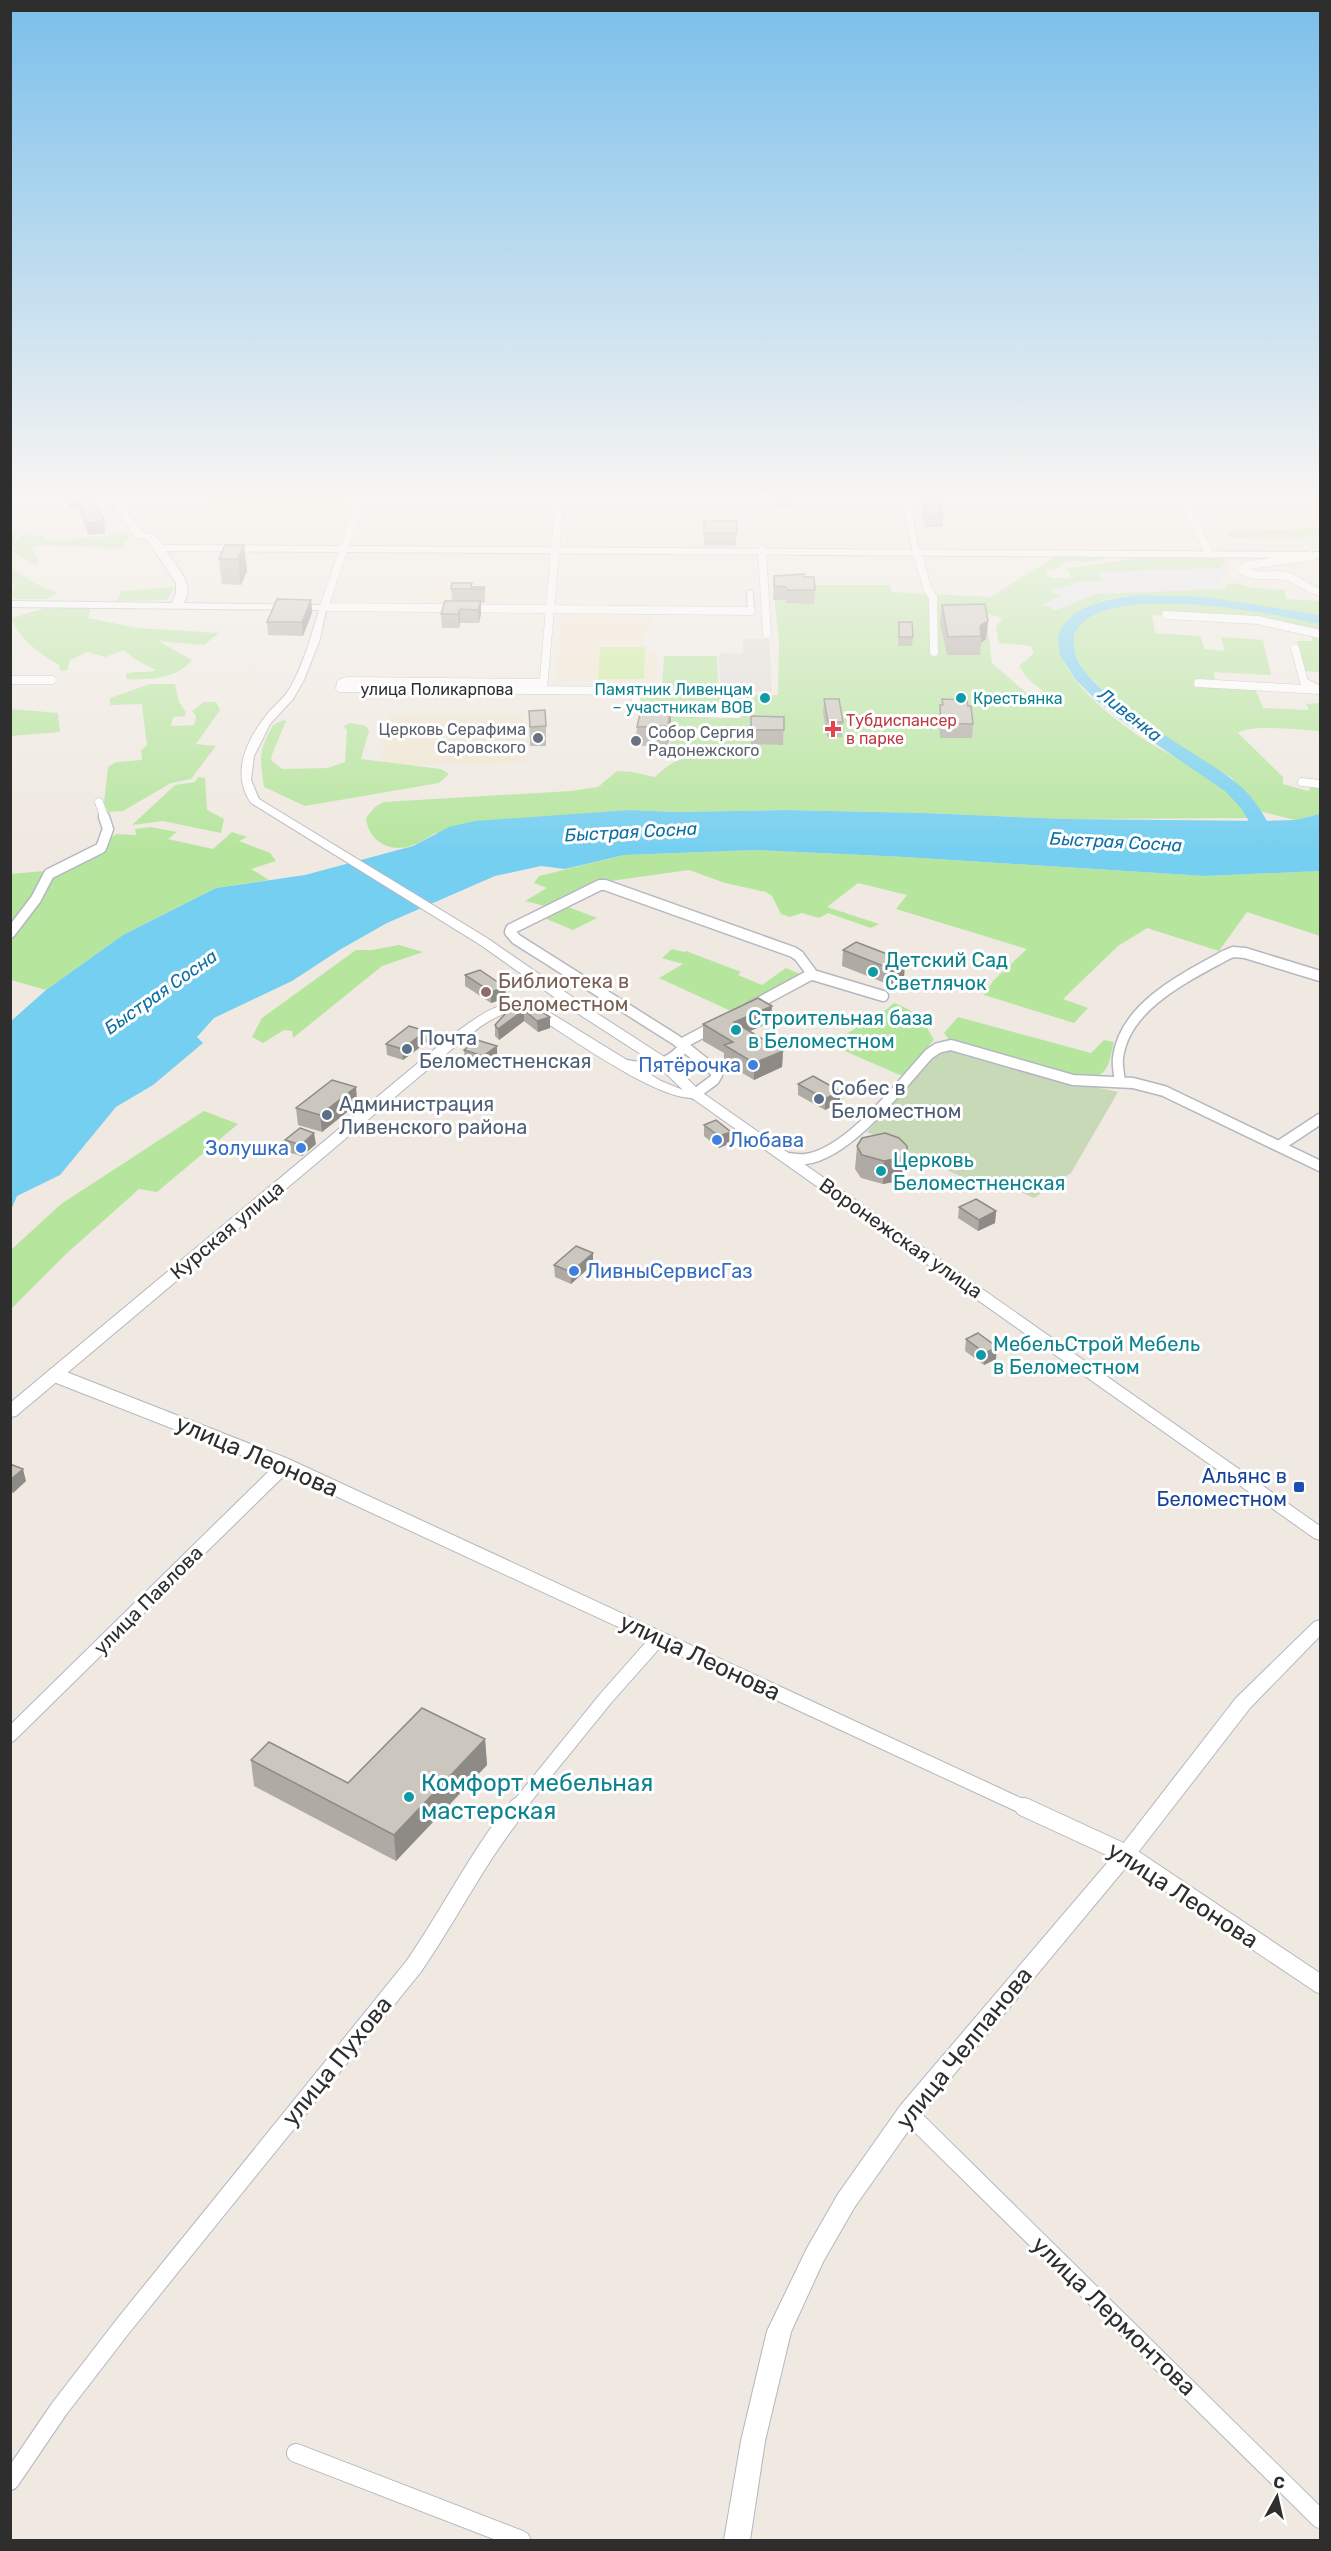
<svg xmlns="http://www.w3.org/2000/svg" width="1331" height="2551" viewBox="0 0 1331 2551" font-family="Rubik,sans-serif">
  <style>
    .industrial { fill: #e3e1e8 }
    .education { fill: #f0e6d1 }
    .green { fill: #b6e59e; fill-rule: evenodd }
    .cemetery { fill: #c8d9b8 }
    .pitch { fill: #c9ec9a }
    .plaza { fill: #dfdcd8 }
    .water { fill: #75cff0 }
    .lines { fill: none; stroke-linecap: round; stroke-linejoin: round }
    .river { fill: #75cff0; fill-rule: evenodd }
    .pedestrian-casing { stroke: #b4b7c1; stroke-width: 8 }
    .minor-far3-casing { stroke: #b4b7c1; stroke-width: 9 }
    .minor-far2-casing { stroke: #b4b7c1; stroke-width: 13 }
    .minor-far1-casing { stroke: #b4b7c1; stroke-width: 16 }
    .minor-casing { stroke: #b4b7c1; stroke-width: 20 }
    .tertiary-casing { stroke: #b4b7c1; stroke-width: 2 }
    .secondary-casing { stroke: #b4b7c1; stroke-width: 2 }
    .pedestrian { stroke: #fff; stroke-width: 6 }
    .minor-far3 { stroke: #fff; stroke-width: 8 }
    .minor-far2 { stroke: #fff; stroke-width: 10 }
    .minor-far1 { stroke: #fff; stroke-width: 14 }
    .minor { stroke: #fff; stroke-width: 18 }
    .tertiary { fill: #fff; fill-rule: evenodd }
    .secondary { fill: #fff; fill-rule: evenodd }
    .wall { fill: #afaba4 }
    .shaded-wall { fill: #8e8b86 }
    .building { fill: #cbc7bf; stroke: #8e8b86; stroke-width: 1.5 }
    .culture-dot { fill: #0f9aa8; stroke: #fff; stroke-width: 2 }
    .health-dot { fill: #e0444e; stroke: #fff; stroke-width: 2 }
    .worship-dot { fill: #6b7280; stroke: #fff; stroke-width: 2 }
    .education-dot { fill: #8d6e63; stroke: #fff; stroke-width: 2 }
    .service-dot { fill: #5c6f8a; stroke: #fff; stroke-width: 2 }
    .shop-dot { fill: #3f7fe0; stroke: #fff; stroke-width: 2 }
    .transit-dot { fill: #1a4fb4; stroke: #fff; stroke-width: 2 }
    .labels { text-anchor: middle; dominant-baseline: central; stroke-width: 6; stroke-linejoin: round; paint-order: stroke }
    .far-street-label { font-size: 16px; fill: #2e2e2e; stroke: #fff }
    .far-culture-label { font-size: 16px; fill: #0d838f; stroke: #fff; text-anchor: end }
    .far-health-label { font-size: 16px; fill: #be3a42; stroke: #fff; text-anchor: start }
    .far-worship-label { font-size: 16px; fill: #5b616d; stroke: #fff; text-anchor: end }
    .far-water-label { font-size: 18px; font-style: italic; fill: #0d6fa3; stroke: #fff }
    .culture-label { font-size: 20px; fill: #0d838f; stroke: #fff; text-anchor: start }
    .education-label { font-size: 20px; fill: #785e54; stroke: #fff; text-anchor: start }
    .service-label { font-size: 20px; fill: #4e5e75; stroke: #fff; text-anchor: start }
    .shop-label { font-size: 20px; fill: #366cbe; stroke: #fff; text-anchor: end }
    .street-label { font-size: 20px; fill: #2e2e2e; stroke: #fff }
    .transit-label { font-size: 20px; fill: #164399; stroke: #fff; text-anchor: end }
    .near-street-label { font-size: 24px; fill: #2e2e2e; stroke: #fff }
    .near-culture-label { font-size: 24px; fill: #0d838f; stroke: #fff; text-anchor: start }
  </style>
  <rect width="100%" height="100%" fill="#efe9e1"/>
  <path class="industrial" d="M1227,564l4,6 -4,1 4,5h-11l7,13 -129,5 -42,16 -15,-5 19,-9 -11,-5 34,-10h18l-5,-9 125,-4 -1,-3z"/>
  <path class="education" d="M208,495h140l-11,25 -78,-1 -3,-1 3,-7 -52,1z
    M423,587h82l-2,17h-84z
    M562,615l88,1v12l-5,4 -3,12 6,7 10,4 -1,27 -102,-1z
    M390,714l132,1 3,47 -146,4z"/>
  <path class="green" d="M1320,528v9l-89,1 -4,-6z
    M10,531l5,2 -1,9 4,-1 4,-6 21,1 4,5 80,-7 2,6 -6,2 1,7 -81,-4 -11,2 7,14 -4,4 -23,-14 9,-3 -10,-1z
    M1103,556l1,3 -18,3 -20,-1 -5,6 -15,3v5l6,3h18v-6l-7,-3 83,-12h75l6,7 -7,1 2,3 -125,4 5,9h-19l-33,10 11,5 -19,9 14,5 41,-16 130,-5 -2,-4 9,-2 20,5 31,2 1,9 34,2v15c-31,-6 -62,-9 -94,-13 -36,-4 -87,-13 -122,-3 -13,4 -29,14 -38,24 -9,11 -7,18 -4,30 6,32 63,74 91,91 23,13 91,45 94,73l-180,1 -144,-6 -138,-3 -111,2 -43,-2 -196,23c-7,4 -14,9 -22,12 -22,9 -44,-3 -47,-27l9,-11 9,-5 187,-11 27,-4 19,-16 16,1 22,5c11,-10 21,-19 36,-19l-21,-2v-19l-36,-1 6,-15 1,-26h137l1,-53 -6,-57h117l2,7 99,5 63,-40zM988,614l14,4 -6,10 3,15 32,3 3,7 -15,13 8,12 16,13 -12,6 -39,-34 -5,-41z
    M11,568l23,15 24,10 -11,6h-33l-3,-6 4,-7 -4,-3z
    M174,587l-7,13 -50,1 4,-10z
    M1139,601l39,1 73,8 26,6h18l25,8v7l-31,-6 -137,-10 3,18 45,3 5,13 20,2 -4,-14 42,3 8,35 -57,-3 1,10 40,7 8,19 46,2 -3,-6 14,-1v33l-2,-5c-19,-1 -66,-7 -80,2l45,44v7l25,7 5,-6 7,1v28l-25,6 -36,-9 -27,-33 -36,-19 -33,-22 -58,-45 -21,-21 -15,-27 1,-6 12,-18 27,-15z
    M91,607l-3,11 49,10 82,5 -15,12 -46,-4 34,19c-15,19 -43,20 -66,19v-5c10,-4 20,0 30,-4l-20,-10 -12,-10 -19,7 -17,-5 -18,8 -3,10 -7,1 -1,-6c-21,-13 -38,-24 -48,-47l35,-10z
    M1313,635l7,1v36l-16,-1 -7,-30h15z
    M664,656h53l1,32h-56z
    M150,684h25l4,18 7,10 -1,4 -12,1 -2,9 23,-1 2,-9 -4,-5 12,-9h12l4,8 -24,34 20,2 -25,33 -20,4 -48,28 -15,1 -4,-10 4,-35 8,-5 26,-2 -1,-10 6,-5 -5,-41 -32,1v-7z
    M11,709l47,4 2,19 -49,4z
    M284,720l2,1 -15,36 1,4 10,8 46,-1 17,-6 2,-31 -3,-5 7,-3 15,3 3,5 -8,28 80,10 8,5 -10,9 -134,23 -41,-19c-4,-31 -6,-34 9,-62z
    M198,777l7,1 2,32 17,9 -3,14 -58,-12 -31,4 43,-40 20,-3z
    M150,827l27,5 -9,7 45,10 19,-17 15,5 -8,4 31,12 6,8 -25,8 18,11 -53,8 -93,47 -77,55 -35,-10 -1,-106 58,-5 48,-35 20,1 -1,-6z
    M755,850l150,7 300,19 115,-5v65l-73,-24 -28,39 -72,-23 -29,18 -55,53 25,9 -14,15 -90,-28 9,-14 34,-32 -131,-40 11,-14 -49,-12 -31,24 52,17 -8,4 -43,-15 -9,5 -17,-5 -12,4 -9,-3 -9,-18 -6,-4 -41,-9 -36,-13 -93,13 -51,23 -20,-5 22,-13 -13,-5 5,-7 85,-21z
    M566,906l31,12 -24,12 -29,-12z
    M399,945l24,7 -41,14 -89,72 -1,-7 -8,-1 -21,13 -11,-6 10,-19 94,-68h16z
    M672,949l12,3 2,-1 55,21 -3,3 24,10 24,-17 16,7 -69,37 -74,-34 24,-14 -21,-6z
    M894,1003c21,7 30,18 40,37l-32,36 -73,-32 53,-31z
    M958,1017l133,36 13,-13 10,2c-6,24 -5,36 -32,36l-132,-37 -6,-8z
    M204,1111l34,13 -81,68 -18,-3 -73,65 -55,55v-59l50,-46z"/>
  <path class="cemetery" d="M950,1049l111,30 57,13 -47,81 -37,25 -31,-14 -37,-5 -99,-47 65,-74z"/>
  <path class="pitch" d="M600,647h45l-1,32h-46z"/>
  <path class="plaza" d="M743,639h26l3,52 -52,2 -1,-40 24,1z"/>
  <path class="water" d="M631,810l43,2 111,-2 138,3 144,6 198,2 30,-1 25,-6v57l-115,5 -300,-19 -150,-7 -131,5 -59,14 -24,-3 -46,10 -108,47 -46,26 -49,32 -78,37 -17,19 6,6 -50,42 -37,22 -56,68 -43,21 -6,14 -1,-188 36,-32 77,-55 93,-47 89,-13 108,-29 36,-19 26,-6z"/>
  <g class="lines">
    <path class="river" d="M1141,595l65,2 114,18v9c-48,-10 -223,-46 -246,11 0,6 0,13 1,18 12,45 128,101 164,132 19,16 30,40 42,61l-3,4h-12l-25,-42 -16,-17 -100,-68 -28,-22 -22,-22 -15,-24 -2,-20c14,-32 53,-37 83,-40z"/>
    <defs>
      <path id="pedestrian" d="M750,593l1,18"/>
      <path id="minor-far3" d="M362,495l-38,112 427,4
        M1180,495l30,59
        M762,551l5,83
        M917,552l11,38 5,7 1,55
        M1310,555l3,1 -63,9 -8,5c14,9 28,3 43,6 13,2 22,14 35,16
        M1166,615l91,5 63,14
        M1295,648l9,34 12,6
        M10,680h42
        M543,683l-196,-2 -6,2 -1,5 294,3 3,15 7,6 94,2
        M1198,683l122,7
        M543,689l17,-194
        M1302,782l18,2
        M99,802l6,17"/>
      <path id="minor-far2" d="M10,933l26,-34 13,-25 52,-26 7,-19 -4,-12
        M749,1008l63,-34
        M681,1044l36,-19
        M626,1065c23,5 43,0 58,-18
        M1120,1081c-1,-7 -3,-16 -2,-23 6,-52 68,-81 108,-103l7,-3 12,1 75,23
        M695,1094l19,-14 3,-5 -2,-4 -39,-31 -160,-101 -6,-7 1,-3 89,-44h5l188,67 6,4 14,19 70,21
        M1279,1146l41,-27
        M787,1158c6,0 13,2 19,1 43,-6 95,-74 123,-105l9,-6 13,-3 122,35 60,3 31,8 156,75"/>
      <path id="minor-far1" d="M55,1375l230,90 743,344
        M10,1735l275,-270
        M516,1809l90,-111 53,-60"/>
      <path id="minor" d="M1024,1807l102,47 194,130
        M908,2113l412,406
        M296,2453l225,87
        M10,2481l49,-72 64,-83 291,-360c36,-52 64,-110 104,-159"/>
      <path id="tertiary" d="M900,495h8l12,59 -7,-2z
        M10,601l317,4 -7,34 -16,41 -11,19 -23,25 -16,32 -3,24 8,19 228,139 97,67 82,53 34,33 620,435v14l-6,-2 -622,-440c-39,0 -128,-65 -164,-87 -31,-3 -54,21 -76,38l-436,367 -6,1v-14l432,-360c28,-20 56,-48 94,-39l125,77 22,9 -27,-26 -82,-53 -95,-67 -228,-141c-21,-31 -4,-64 18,-91 7,-8 16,-15 21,-24 14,-25 21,-52 29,-78l-309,-3z
        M1320,1620v16l-70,72 -117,151 -217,261 -62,88 -31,54 -32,70 -26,109 -15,99h-26l17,-99 26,-110 40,-83 31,-54 62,-88 219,-257 117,-151 78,-76z"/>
      <path id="secondary" d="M106,495h10l26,37 13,3 7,10 1158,7v6l-1154,-7c9,14 27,30 20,47 -3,6 -3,8 -9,10l-6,-3 5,-12v-10l-29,-43 -12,-3z"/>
    </defs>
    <use href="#pedestrian" class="pedestrian-casing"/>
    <use href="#minor-far3" class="minor-far3-casing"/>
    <use href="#minor-far2" class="minor-far2-casing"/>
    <use href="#minor-far1" class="minor-far1-casing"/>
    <use href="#minor" class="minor-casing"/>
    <use href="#tertiary" class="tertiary-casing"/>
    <use href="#secondary" class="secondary-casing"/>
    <use href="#pedestrian" class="pedestrian"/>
    <use href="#minor-far3" class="minor-far3"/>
    <use href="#minor-far2" class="minor-far2"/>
    <use href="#minor-far1" class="minor-far1"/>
    <use href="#minor" class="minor"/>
    <use href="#tertiary" class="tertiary"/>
    <use href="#secondary" class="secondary"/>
  </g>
  <path class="wall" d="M63,495h22l20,38 -17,2 -10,-28 -8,1z
    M777,495h13v13h-12z
    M923,504l20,10v13h-18l-3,-11z
    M704,521h33l-1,25h-32z
    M244,545l3,26 -6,14 -19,-1 -3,-25z
    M774,576l30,1 11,13 -1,14 -28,-1v-3h-13z
    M485,587v16l-4,-1v12l-2,9h-19l-1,5h-17l-1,-14 11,-13 -1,-12z
    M311,600l1,13 -9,23 -35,-1 -1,-13z
    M942,605l46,16 -2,18 -5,4 -1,12h-33l-7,-32z
    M899,622l14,15 -1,9h-14z
    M824,699l19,23 -1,15h-15l-4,-24z
    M942,699l26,7 5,18 -1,14h-32l-1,-19 1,-14h2z
    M671,705v19l-3,21 -31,1v-19z
    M529,711l17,15v20h-16z
    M751,716l33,1 -1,28 -32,-1z
    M843,950l62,11 -1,16 -14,8 -48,-19z
    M465,975l40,12 1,11 -15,5 -26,-17z
    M527,1002l23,15v11l-12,4 -14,-11 -25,19 -4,-4v-11z
    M771,1022l-21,9 33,20 -1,16 -28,13 -30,-18v-9l-21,-12v-17z
    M426,1031l1,11 -24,18 -16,-5 -1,-11z
    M464,1050l33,7 -13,10 -19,-6z
    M798,1084l42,18 -15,8 -27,-15z
    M356,1087l1,17 -35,28 -24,-7 -2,-17z
    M704,1125l27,18 -12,5 -15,-12z
    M285,1140l31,4 -14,12 -15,-4z
    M857,1146l49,27 -8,8 -15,3 -22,-6 -6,-9z
    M959,1207l37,4 -1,12 -17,8 -20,-13z
    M593,1264l-22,20 -16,-7 -1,-12z
    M966,1339l30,20 -12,6 -19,-14z
    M10,1464l16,17 -13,12 -3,-1z
    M485,1739l2,26 -91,96 -142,-75 -3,-26 97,23z"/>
  <path class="shaded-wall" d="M77,495l1,12 -8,1 -2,-12z
    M104,521l1,12 -17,2 -2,-12z
    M244,545l3,26 -6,14 -3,-26z
    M311,600l1,13 -9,23 -1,-14z
    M481,601v13l-2,9 -1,-13z
    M460,609v14l-1,5 -1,-14z
    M988,621l-2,18 -5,4v-7l-1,-10z
    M671,705v19l-3,21v-19z
    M905,961l-1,16 -14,8 1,-16z
    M505,987l1,11 -15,5v-11z
    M772,1006l-1,16 -37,16v-16z
    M524,1010v11l-25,19 -1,-11z
    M550,1017v11l-12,4 -1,-11z
    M426,1031l1,11 -24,18 -1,-11z
    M497,1046v11l-13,10 -1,-11z
    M783,1051l-1,16 -28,13v-17z
    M356,1087l1,17 -35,28 -2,-17z
    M840,1091v11l-15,8v-11z
    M731,1132v11l-12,5v-12z
    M314,1133l2,11 -14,12 -1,-11z
    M907,1150l-1,23 -8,8 -15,3 1,-23z
    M996,1211l-1,12 -17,8 1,-11z
    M593,1253v11l-22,20v-12z
    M997,1347l-1,12 -12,6 1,-12z
    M23,1469l3,12 -13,12 -3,-13z
    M485,1739l2,26 -91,96 -2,-26z"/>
  <path class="building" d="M67,495h18l6,12 7,-1 6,15 -18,2 -9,-28 -9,1z
    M778,495h12v2h-12z
    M923,504h17l3,10h-17z
    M704,521h33v12h-33z
    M225,545h19l-6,14h-19z
    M804,574v3h10l1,13h-28l-1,-3 -12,-1v-10z
    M452,583h20l-1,4h14l-1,2h-33z
    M277,599l34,1 -9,22h-35z
    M445,601h36l-3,9 -18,-1 -2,5h-17z
    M985,604l3,17 -8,5 1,10 -33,1 -6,-32z
    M899,622h13l1,15h-14z
    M824,699h15l4,23h-15z
    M942,699l25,1 1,6h3l2,18 -32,-1 -1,-18h3z
    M642,704l29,1 -3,21 -31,1z
    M545,710l1,16 -16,1 -1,-16z
    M751,716l33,1v13h-33z
    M856,942l49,19 -14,8 -48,-19z
    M480,970l25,17 -14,5 -26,-17z
    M758,998l14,8 -38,16 49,29 -29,12 -30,-18 9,-3 -30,-18z
    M527,1002l23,15 -13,4 -13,-11 -26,19 -3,-4 20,-22z
    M409,1026l17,5 -24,18 -16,-5z
    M477,1040l20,6 -14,10 -19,-6z
    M813,1076l27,15 -15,8 -27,-15z
    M332,1080l24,7 -36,28 -24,-7z
    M716,1120l15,12 -12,4 -15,-11z
    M300,1128l14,5 -13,12 -16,-5z
    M885,1133l14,5 8,8v4l-8,8 -15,3 -22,-6 -5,-9 5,-8z
    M976,1199l20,12 -17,9 -20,-13z
    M576,1246l17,7 -22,19 -17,-7z
    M978,1333l19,14 -12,6 -19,-14z
    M10,1464l13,5 -13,11z
    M422,1708l63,31 -91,96 -143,-75 18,-18 79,41z"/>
  <linearGradient id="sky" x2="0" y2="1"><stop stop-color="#7abfeb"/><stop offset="0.58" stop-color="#f8f5f2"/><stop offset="1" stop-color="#f8f5f2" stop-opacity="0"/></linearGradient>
  <rect width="1331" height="852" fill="url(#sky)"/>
  <g class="culture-dot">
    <circle cx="765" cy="698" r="6"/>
    <circle cx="961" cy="698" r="6"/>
    <circle cx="873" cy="972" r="6"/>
    <circle cx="736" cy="1030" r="6"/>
    <circle cx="881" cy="1171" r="6"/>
    <circle cx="981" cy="1355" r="6"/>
    <circle cx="409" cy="1797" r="6"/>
  </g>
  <path class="health-dot" d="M830 720h6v6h6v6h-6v6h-6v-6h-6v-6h6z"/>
  <g class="worship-dot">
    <circle cx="538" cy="738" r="6"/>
    <circle cx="636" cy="741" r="6"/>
  </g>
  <circle class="education-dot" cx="486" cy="992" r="6"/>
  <g class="service-dot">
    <circle cx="407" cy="1049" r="6"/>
    <circle cx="819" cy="1099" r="6"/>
    <circle cx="327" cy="1115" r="6"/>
  </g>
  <g class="shop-dot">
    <circle cx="753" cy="1065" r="6"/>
    <circle cx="717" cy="1140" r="6"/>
    <circle cx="301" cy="1148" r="6"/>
    <circle cx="574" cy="1271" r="6"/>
  </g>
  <rect class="transit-dot" x="1293" y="1481" width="12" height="12" rx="3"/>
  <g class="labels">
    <g class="far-street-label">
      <text x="437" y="689">улица Поликарпова</text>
    </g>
    <g class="far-culture-label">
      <text x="753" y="689">Памятник Ливенцам<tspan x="753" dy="18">– участникам ВОВ</tspan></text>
      <text x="973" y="698" text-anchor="start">Крестьянка</text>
    </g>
    <g class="far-health-label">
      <text x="846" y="720">Тубдиспансер<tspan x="846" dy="18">в парке</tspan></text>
    </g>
    <g class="far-worship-label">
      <text x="526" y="729">Церковь Серафима<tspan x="526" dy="18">Саровского</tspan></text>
      <text x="648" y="732" text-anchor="start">Собор Сергия<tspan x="648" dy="18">Радонежского</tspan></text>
    </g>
    <g class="far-water-label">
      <text transform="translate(1130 715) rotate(38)">Ливенка</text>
      <text transform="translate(631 832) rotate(-3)">Быстрая Сосна</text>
      <text transform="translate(1116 842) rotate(3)">Быстрая Сосна</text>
      <text transform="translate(161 992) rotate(-35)">Быстрая Сосна</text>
    </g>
    <g class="culture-label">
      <text x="885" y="960">Детский Сад<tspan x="885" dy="23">Светлячок</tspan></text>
      <text x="748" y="1018">Строительная база<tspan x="748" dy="23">в Беломестном</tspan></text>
      <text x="893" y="1160">Церковь<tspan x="893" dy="23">Беломестненская</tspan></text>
      <text x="993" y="1344">МебельСтрой Мебель<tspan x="993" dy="23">в Беломестном</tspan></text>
    </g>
    <g class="education-label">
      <text x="498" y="981">Библиотека в<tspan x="498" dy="23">Беломестном</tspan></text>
    </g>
    <g class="service-label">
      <text x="419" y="1038">Почта<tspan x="419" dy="23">Беломестненская</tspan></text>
      <text x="831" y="1088">Собес в<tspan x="831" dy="23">Беломестном</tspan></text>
      <text x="339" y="1104">Администрация<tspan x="339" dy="23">Ливенского района</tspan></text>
    </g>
    <g class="shop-label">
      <text x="741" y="1065">Пятёрочка</text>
      <text x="729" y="1140" text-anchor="start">Любава</text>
      <text x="289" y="1148">Золушка</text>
      <text x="586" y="1271" text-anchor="start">ЛивныСервисГаз</text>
    </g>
    <g class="street-label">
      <text transform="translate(227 1230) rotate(-40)">Курская улица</text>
      <text transform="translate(901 1238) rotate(35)">Воронежская улица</text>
      <text transform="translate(148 1600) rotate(-45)">улица Павлова</text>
    </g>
    <g class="transit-label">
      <text x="1287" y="1476">Альянс в<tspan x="1287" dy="23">Беломестном</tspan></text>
    </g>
    <g class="near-street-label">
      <text transform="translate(257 1456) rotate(23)">улица Леонова</text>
      <text transform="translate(700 1657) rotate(25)">улица Леонова</text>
      <text transform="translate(1183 1895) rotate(33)">улица Леонова</text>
      <text transform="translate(964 2048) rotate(-51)">улица Челпанова</text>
      <text transform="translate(337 2061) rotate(-51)">улица Пухова</text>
      <text transform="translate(1114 2316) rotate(44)">улица Лермонтова</text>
    </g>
    <g class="near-culture-label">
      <text x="421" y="1783">Комфорт мебельная<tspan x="421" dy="28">мастерская</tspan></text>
    </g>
  </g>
  <rect width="1331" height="2551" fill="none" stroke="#2e2e2e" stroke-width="24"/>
  <g transform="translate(1277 2497) rotate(8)" stroke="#ffffff" stroke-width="4.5" paint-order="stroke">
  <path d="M0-4.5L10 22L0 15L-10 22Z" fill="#2e2e2e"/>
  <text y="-9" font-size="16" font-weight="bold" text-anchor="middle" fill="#2e2e2e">С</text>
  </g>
</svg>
